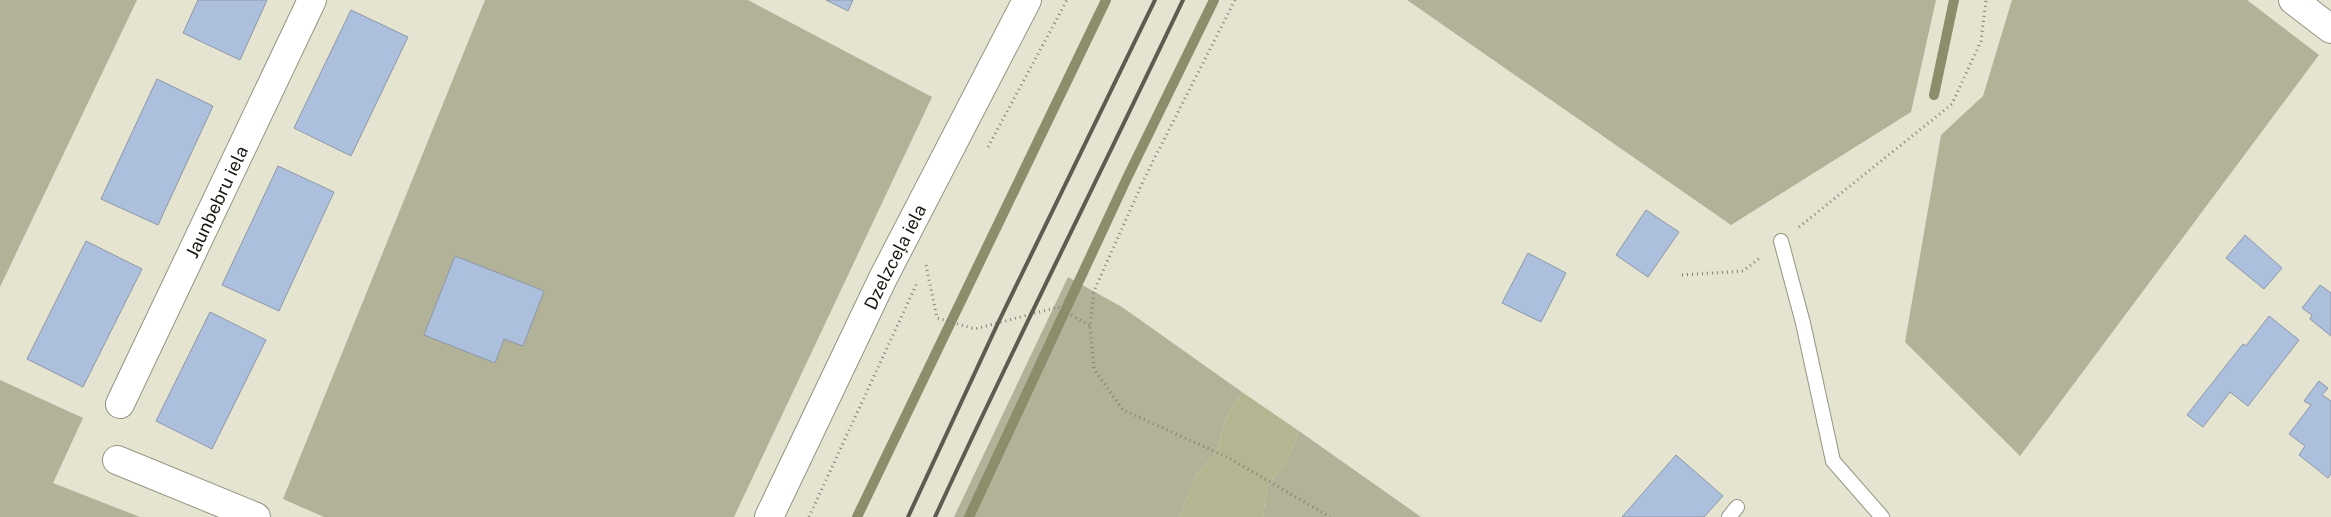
<svg xmlns="http://www.w3.org/2000/svg" width="2331" height="517" viewBox="0 0 2331 517" font-family="'Public Sans',sans-serif">
  <style>
    .green { fill: #b1b298 }
    .forest { fill: #b5b592 }
    .lines { fill: none; stroke-linecap: round; stroke-linejoin: round }
    .stream { stroke: #8d8d6b; stroke-width: 10 }
    .building { fill: #acc0de; stroke: #8d97a7 }
    .service-casing { stroke: #949582; stroke-width: 16 }
    .minor-casing { stroke: #949582; stroke-width: 30 }
    .path { stroke: #808073; stroke-width: 3; stroke-dasharray: 1 4; stroke-linecap: butt }
    .service { stroke: #fff; stroke-width: 14 }
    .minor { stroke: #fff; stroke-width: 28 }
    .rail { stroke: #5c5c51; stroke-width: 4 }
    .labels { text-anchor: middle; dominant-baseline: central; stroke-width: 4.5; stroke-linejoin: round; paint-order: stroke }
    .street-label { font-size: 18px; fill: #191912; stroke: #e4e4d1 }
  </style>
  <rect width="100%" height="100%" fill="#e4e4d1"/>
  <path class="green" d="M0,0h137l-137,287z
    M485,0h263l184,97 -198,420h-410l-41,-18z
    M1407,0h529l-25,112 -180,113z
    M2012,0h235l72,55 -299,401 -115,-114 36,-207 42,-39z
    M1068,277l54,30 120,85 -17,28 -8,31 -21,25 -17,41h-225z
    M0,380l83,38 -30,65 87,34h-140z
    M1299,431l122,86h-158l4,-30 21,-28z"/>
  <path class="forest" d="M1242,392l57,39 -11,28 -21,28 -4,30h-84l17,-41 21,-25 8,-31z"/>
  <g class="lines">
    <path class="stream" d="M1934,95l20,-95
      M857,517l249,-517
      M969,517l158,-339 87,-178"/>
  </g>
  <path class="building" d="M198,0h69l-27,60 -57,-27z
    M826,0h27l-5,11z
    M351,10l57,27 -57,119 -57,-28z
    M157,79l56,27 -55,119 -57,-26z
    M278,166l56,26 -55,119 -57,-26z
    M1646,210l33,22 -31,45 -32,-22z
    M2245,235l37,33 -18,21 -38,-31z
    M86,241l56,28 -59,118 -56,-28z
    M1528,253l38,20 -25,49 -39,-19z
    M455,256l89,35 -21,55 -19,-7 -9,24 -71,-28z
    M2320,285l11,8v43l-21,-17 2,-4 -10,-7z
    M210,312l56,28 -54,109 -56,-28z
    M2269,316l30,24 -51,66 -18,-14 -27,35 -16,-12 56,-71 3,2z
    M2319,381l9,7 -6,7 9,6v73l-3,4 -29,-23 6,-9 -16,-12 22,-29 -7,-4z
    M1676,455l47,41 -19,21h-82z"/>
  <g class="lines">
    <defs>
      <path id="service" d="M1781,241l22,82 30,138 49,56
        M1729,517l8,-10"/>
      <g id="minor">
        <path d="M2293,0l38,29"/>
        <path id="s1" d="M120,404l192,-404"/>
        <path d="M117,460l139,57"/>
        <path id="s2" d="M769,517l114,-239 144,-278"/>
      </g>
    </defs>
    <use href="#service" class="service-casing"/>
    <use href="#minor" class="minor-casing"/>
    <path class="path" d="M1235,0l-90,177 -51,114 -4,35 4,43 29,41 106,48 101,59
      M988,147l79,-147
      M1799,227l153,-123 29,-63 5,-41
      M926,265l11,53 38,11 83,-22 32,19
      M1682,275l61,-4 18,-14
      M809,517l108,-234"/>
    <use href="#service" class="service"/>
    <use href="#minor" class="minor"/>
    <path class="rail" d="M908,517l90,-194 157,-323
      M935,517c80,-174 166,-344 248,-517"/>
  </g>
  <g class="labels">
    <g class="street-label">
      <text stroke="none"><textPath href="#s1" startOffset="224">Jaunbebru iela</textPath></text>
      <text stroke="none"><textPath href="#s2" startOffset="289">Dzelzceļa iela</textPath></text>
    </g>
  </g>
</svg>
